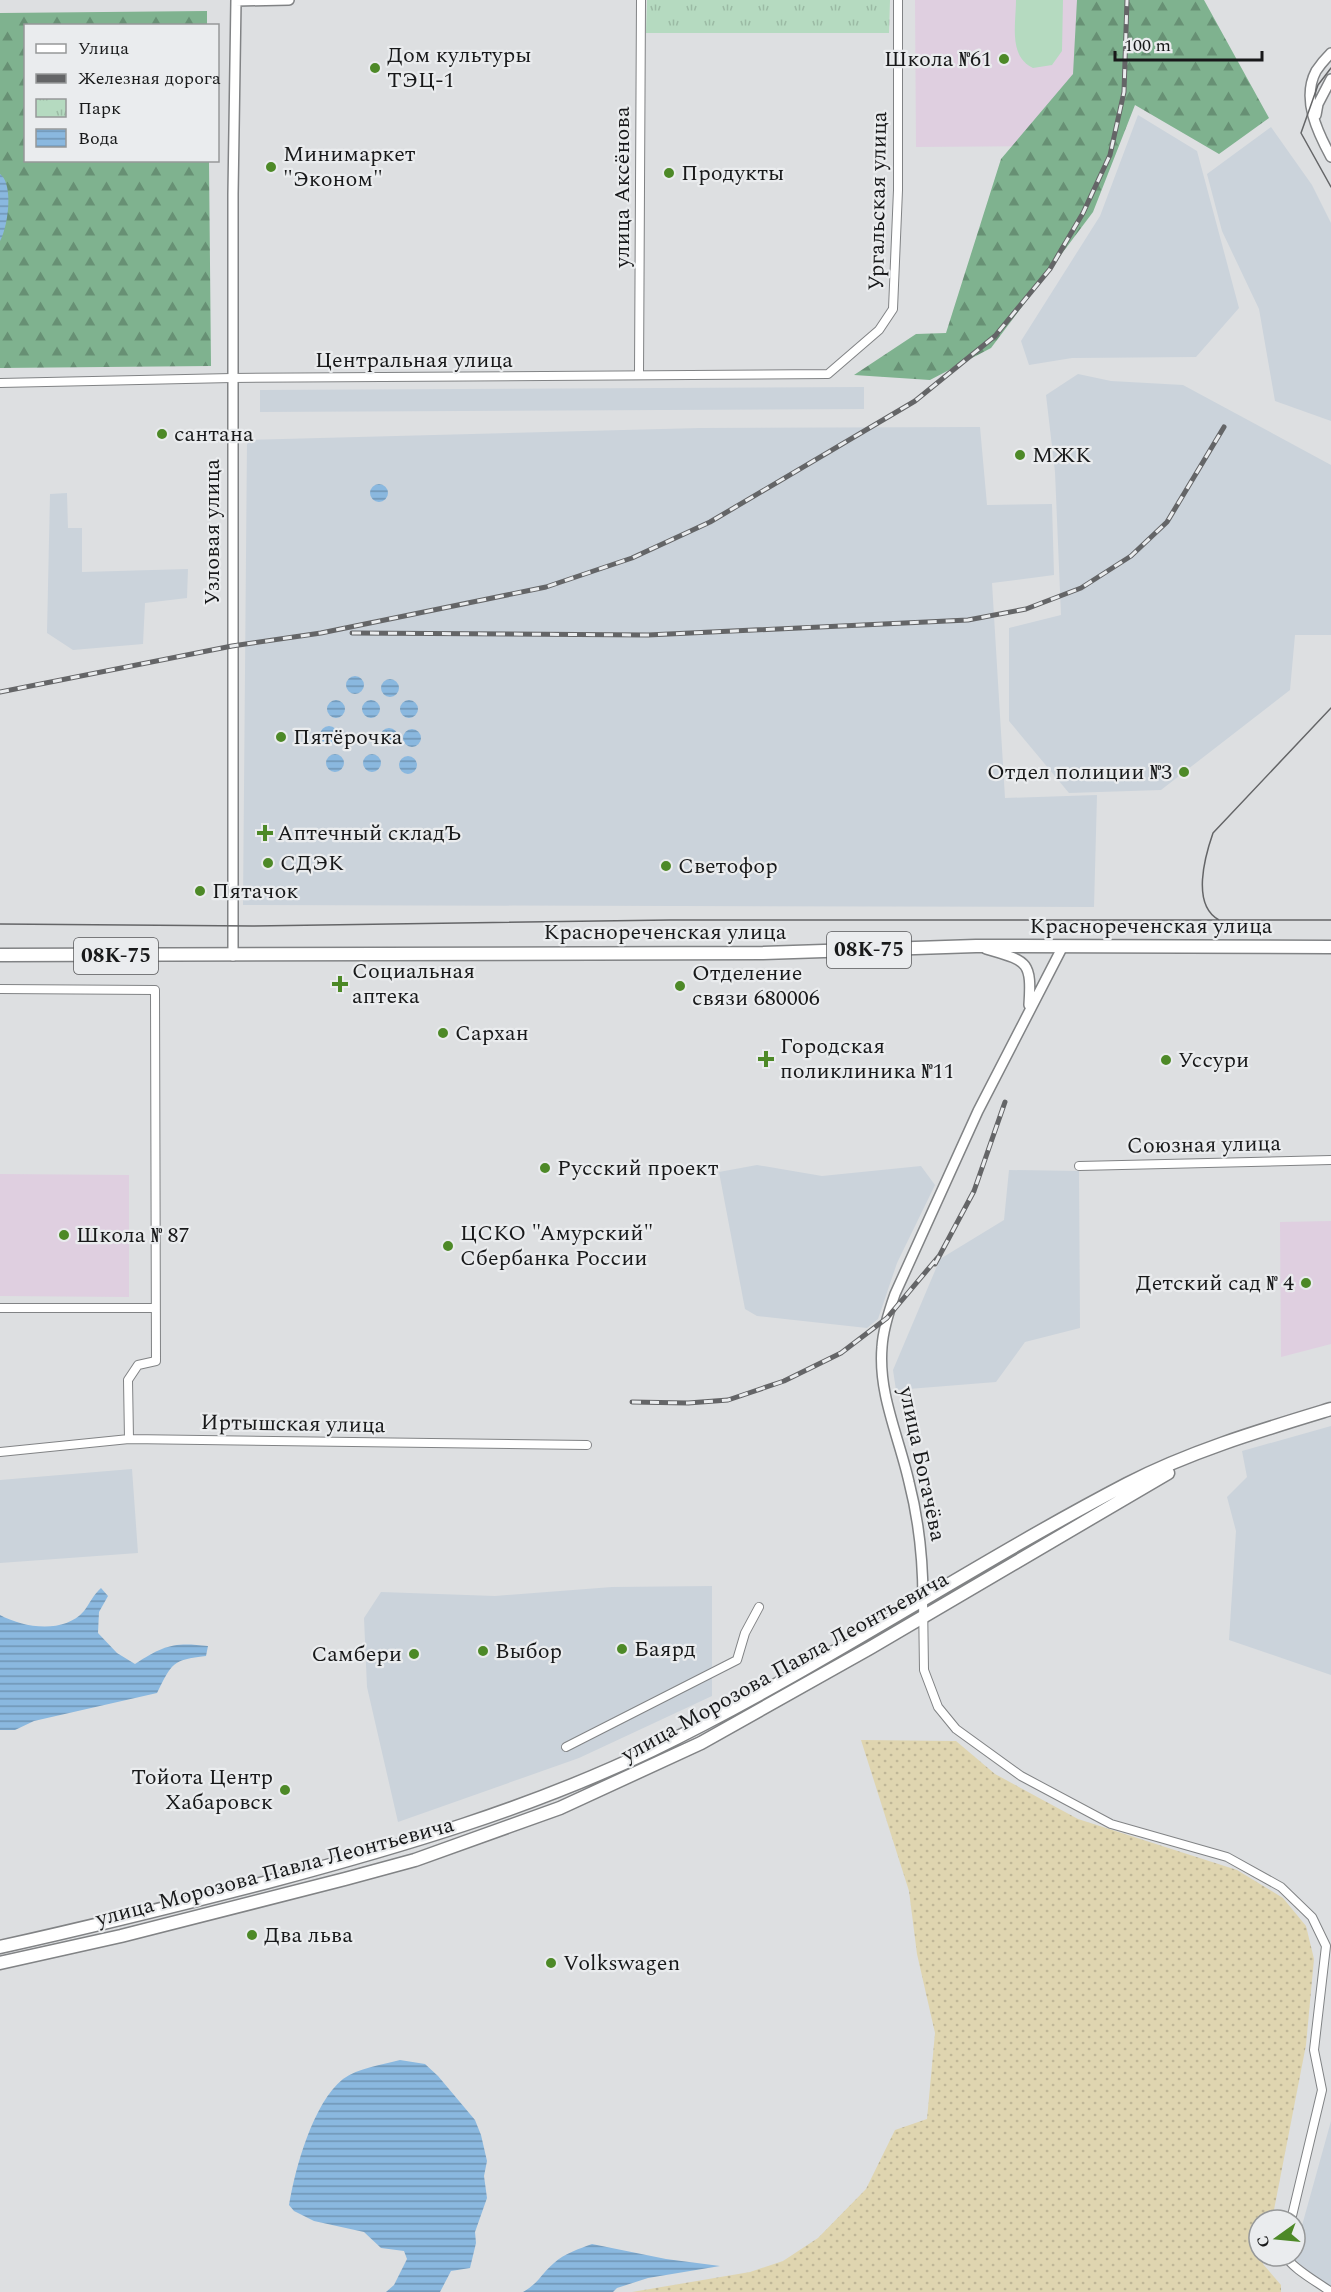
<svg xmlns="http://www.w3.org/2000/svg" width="1331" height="2292" viewBox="0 0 1331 2292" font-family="Spectral,serif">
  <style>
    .built { fill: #cbd3db }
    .education { fill: #dfcfe0 }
    .forest { fill: url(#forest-firs) }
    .sand { fill: url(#sand-dots) }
    .park { fill: url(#park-tufts) }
    .pitch { fill: #b5dac0 }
    .water { fill: url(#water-rules) }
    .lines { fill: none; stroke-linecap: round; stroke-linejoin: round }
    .minor-casing { stroke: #818385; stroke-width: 10 }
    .tertiary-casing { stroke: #818385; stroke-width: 12 }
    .primary-casing { stroke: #818385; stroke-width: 15 }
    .minor { stroke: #fff; stroke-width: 8 }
    .tertiary { stroke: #fff; stroke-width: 9 }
    .primary { stroke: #fff; stroke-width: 12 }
    .tram { stroke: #646567; stroke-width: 1.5 }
    .rail-casing { stroke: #646567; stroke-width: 5 }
    .rail { stroke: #eaecee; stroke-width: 3; stroke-dasharray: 9; stroke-linecap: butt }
    .poi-dot { fill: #4d8927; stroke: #eaecee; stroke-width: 2 }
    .labels { text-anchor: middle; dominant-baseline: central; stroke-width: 4.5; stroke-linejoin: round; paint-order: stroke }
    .shield { fill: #eaecee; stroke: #57585a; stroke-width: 1.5 }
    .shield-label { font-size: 21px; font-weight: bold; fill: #18191a }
    .poi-label { font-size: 22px; fill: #18191a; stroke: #eaecee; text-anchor: start }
    .street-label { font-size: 22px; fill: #18191a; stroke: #eaecee }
  </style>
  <defs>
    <pattern id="forest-firs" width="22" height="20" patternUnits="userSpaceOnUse" patternTransform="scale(1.5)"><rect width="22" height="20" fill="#7fb28f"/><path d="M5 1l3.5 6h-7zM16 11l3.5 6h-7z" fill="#679074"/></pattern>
    <pattern id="sand-dots" width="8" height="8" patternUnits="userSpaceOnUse" patternTransform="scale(1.5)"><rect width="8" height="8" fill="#dfd5b0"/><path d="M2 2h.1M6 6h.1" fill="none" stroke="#bfb697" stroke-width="1.8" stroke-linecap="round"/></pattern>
    <pattern id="park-tufts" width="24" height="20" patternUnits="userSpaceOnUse" patternTransform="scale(1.5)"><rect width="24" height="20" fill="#b5dac0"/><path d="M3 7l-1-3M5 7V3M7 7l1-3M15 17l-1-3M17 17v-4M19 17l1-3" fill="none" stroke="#9bbaa4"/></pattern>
    <pattern id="water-rules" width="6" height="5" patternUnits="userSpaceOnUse" patternTransform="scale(1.5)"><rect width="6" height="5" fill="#8ab8df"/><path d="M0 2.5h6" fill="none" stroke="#7095b4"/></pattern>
  </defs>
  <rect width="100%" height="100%" fill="#dddfe1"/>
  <path class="built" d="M1138,115l59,36 42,157 -43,49 -124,1 -43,7 -8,-24 79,-125z
    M1271,127l41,58 19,38v198l-56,-20 -16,-92 -37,-78 -15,-57z
    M1078,374l33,7 72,4 148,80v170h-36l-5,55 -129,100 -92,3 -60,-72v-93l52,-13 -6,-143 -9,-77z
    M864,387v22l-604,3v-22z
    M980,427l7,78 65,-1 2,71 -62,8 13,215 92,-3 -3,112 -851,-2 4,-465 453,-12z
    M67,493l1,35h14v44l106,-3 -1,29 -42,5 -2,41 -70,6 -26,-17 3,-139z
    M757,1165l65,11 99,-10 14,19 -38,78 -19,56 -11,9 -110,-12 -12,-7 -26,-137z
    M1009,1170l70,1 1,157 -55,14 -29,40 -100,8 -3,-20 47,-111 64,-39z
    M1331,1426v249l-102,-35 7,-109 -9,-34 20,-20 -5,-26z
    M132,1469l6,84 -138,10v-83z
    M712,1586v110l-133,62 -181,64 -31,-135 -3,-69 17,-26 114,4 117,-9z
    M1331,2121v169l-38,-32z"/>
  <path class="education" d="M915,0h177l1,78 -42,68 -135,1z
    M0,1174l129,1v122l-129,-1z
    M1331,1221v123l-50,13 -1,-135z"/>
  <path class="forest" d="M1077,0h127l65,118 -50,36 -84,-49 -42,107 -102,136 -61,32 -76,-5 62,-41 30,-1 55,-174 72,-85z
    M207,11v14l-181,1v134l183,1 2,205 -211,2v-355z"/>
  <path class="sand" d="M861,1740l95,1 39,33 83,45 159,51 46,28 23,28 8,33 -8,86 -34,175h-13v36h6l-2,8 18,21v7h-649l118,-20 33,-11 35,-23 48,-49 29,-59 32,-11 8,-86 -18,-79 -8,-63z"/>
  <path class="park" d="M647,0h243l-1,33h-243z"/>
  <path class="pitch" d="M1016,0h47l-1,51 -10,14 -19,3c-25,-12 -17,-44 -17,-68z"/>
  <path class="water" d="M0,174c14,10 8,53 0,67z
    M370 493a9 9 0 1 1 18 0a9 9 0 1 1-18 0Z
    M346 685a9 9 0 1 1 18 0a9 9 0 1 1-18 0Z
    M381 688a9 9 0 1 1 18 0a9 9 0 1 1-18 0Z
    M400 709a9 9 0 1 1 18 0a9 9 0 1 1-18 0Z
    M362 709a9 9 0 1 1 18 0a9 9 0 1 1-18 0Z
    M327 709a9 9 0 1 1 18 0a9 9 0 1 1-18 0Z
    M320 735a9 9 0 1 1 18 0a9 9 0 1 1-18 0Z
    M380 737a9 9 0 1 1 18 0a9 9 0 1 1-18 0Z
    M403 738a9 9 0 1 1 18 0a9 9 0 1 1-18 0Z
    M326 763a9 9 0 1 1 18 0a9 9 0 1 1-18 0Z
    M363 763a9 9 0 1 1 18 0a9 9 0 1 1-18 0Z
    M399 765a9 9 0 1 1 18 0a9 9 0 1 1-18 0Z
    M101,1588l7,8 -9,16 -1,21 19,20 18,11c29,-19 39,-22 73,-18l-2,10c-34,4 -34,7 -49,37l-123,28 -19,9h-15v-115c24,13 64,19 84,-4 6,-8 9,-16 17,-23z
    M400,2060l25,4 13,12 37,44 6,15 6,26 -3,15 3,22 -12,34 1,11 -6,25 -19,3 -11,21h-54l8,-7 13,-26 -3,-8 -23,-3 -17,-16 -50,-11 -20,-10 -5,-6c6,-37 24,-102 54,-126 15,-11 39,-14 57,-19z
    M592,2244l74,15 54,7 -72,12 -31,10 -4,4h-90c16,-9 18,-18 31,-29 11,-10 25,-14 38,-19z"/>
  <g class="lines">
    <defs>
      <path id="minor" d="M639,375l2,-375
        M0,383l232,-5 596,-4 51,-44 14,-21 5,-119v-190
        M0,989l155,1 1,371 -18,4 -10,15 1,59
        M1079,1166l252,-6
        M0,1308h155
        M0,1452l129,-13 458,6
        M923,1600l1,70 14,37 18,22 65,47 90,48 116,33 54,30 31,30 14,29 -12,104 8,40 -31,130
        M566,1747l171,-87 8,-27 14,-26
        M1286,2256c4,11 33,27 45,36"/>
      <path id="tertiary" d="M236,1l53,-1
        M1331,53c-5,5 -11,12 -15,18 -15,28 2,62 15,86
        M1316,115l2,-11 13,-25
        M986,949c41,12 46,11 43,56
        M233,956v-762l3,-194
        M923,1600c0,-40 -4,-79 -14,-118 -10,-45 -31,-88 -27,-135 1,-18 7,-36 13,-53l83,-183 85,-165"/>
      <path id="primary" d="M0,955l763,-2 213,-7 355,1
        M0,1947c90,-20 179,-42 268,-65 131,-35 261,-73 384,-132 163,-79 314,-182 475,-266 64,-33 135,-54 204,-75
        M0,1963l121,-27 224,-57 70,-19 145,-52 141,-65 169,-95 298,-175"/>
    </defs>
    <use href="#minor" class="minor-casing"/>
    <use href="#tertiary" class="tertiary-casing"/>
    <use href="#primary" class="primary-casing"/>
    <use href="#minor" class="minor"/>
    <use href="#tertiary" class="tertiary"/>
    <use href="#primary" class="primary"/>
    <path class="tram" d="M1331,68l-13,17 -17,48 30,54
      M1219,920c-28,-15 -14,-64 -6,-87l118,-125
      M0,924l252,2 418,-6h661"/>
    <defs>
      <path id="rail" d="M352,633l296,2 320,-15 58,-11 55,-21 50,-32 36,-34 57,-95
        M0,692l232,-46 89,-13 225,-46 86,-29 78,-36 205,-121 80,-65 55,-67 33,-56 27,-58 14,-63 3,-92
        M935,1264l39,-73 31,-89
        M632,1402l56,1 40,-3 56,-19 57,-28 46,-35 52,-62"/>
    </defs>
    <use href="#rail" class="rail-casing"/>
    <use href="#rail" class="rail"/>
  </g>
  <g class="poi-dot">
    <circle cx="1004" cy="59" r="6"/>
    <circle cx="375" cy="68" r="6"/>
    <circle cx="271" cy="167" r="6"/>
    <circle cx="669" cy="173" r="6"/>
    <circle cx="162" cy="434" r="6"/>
    <circle cx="1020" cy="455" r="6"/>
    <circle cx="281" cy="737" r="6"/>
    <circle cx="1184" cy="772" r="6"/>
    <path d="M262 824h6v6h6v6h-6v6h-6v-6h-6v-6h6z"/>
    <circle cx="268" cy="863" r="6"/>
    <circle cx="666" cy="866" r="6"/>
    <circle cx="200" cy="891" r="6"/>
    <path d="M337 975h6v6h6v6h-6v6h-6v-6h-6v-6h6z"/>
    <circle cx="680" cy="986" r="6"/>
    <circle cx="443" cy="1033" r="6"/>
    <path d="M763 1050h6v6h6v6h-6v6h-6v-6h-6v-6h6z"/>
    <circle cx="1166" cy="1060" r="6"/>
    <circle cx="545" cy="1168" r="6"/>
    <circle cx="64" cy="1235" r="6"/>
    <circle cx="448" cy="1246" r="6"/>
    <circle cx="1306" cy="1283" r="6"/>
    <circle cx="622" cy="1649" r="6"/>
    <circle cx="483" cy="1651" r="6"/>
    <circle cx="414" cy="1654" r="6"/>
    <circle cx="285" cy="1790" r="6"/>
    <circle cx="252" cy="1935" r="6"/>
    <circle cx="551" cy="1963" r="6"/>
  </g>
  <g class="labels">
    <g class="shield">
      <rect x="827" y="932" width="84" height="36" rx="4.5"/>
      <rect x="74" y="938" width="84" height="36" rx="4.5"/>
    </g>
    <g class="shield-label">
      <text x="869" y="950">08К-75</text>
      <text x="116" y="956">08К-75</text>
    </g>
    <g class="poi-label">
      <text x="387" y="55">Дом культуры<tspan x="387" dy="25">ТЭЦ-1</tspan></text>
      <text x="992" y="59" text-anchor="end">Школа №61</text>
      <text x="283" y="154">Минимаркет<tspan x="283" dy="25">"Эконом"</tspan></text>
      <text x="681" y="173">Продукты</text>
      <text x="174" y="434">сантана</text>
      <text x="1032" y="455">МЖК</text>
      <text x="293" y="737">Пятёрочка</text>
      <text x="1172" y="772" text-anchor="end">Отдел полиции №3</text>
      <text x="277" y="833">Аптечный складЪ</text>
      <text x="280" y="863">СДЭК</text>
      <text x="678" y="866">Светофор</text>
      <text x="212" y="891">Пятачок</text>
      <text x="352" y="971">Социальная<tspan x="352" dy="25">аптека</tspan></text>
      <text x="692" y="973">Отделение<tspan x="692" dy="25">связи 680006</tspan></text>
      <text x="455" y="1033">Сархан</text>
      <text x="780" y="1046">Городская<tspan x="780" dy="25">поликлиника №11</tspan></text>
      <text x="1178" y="1060">Уссури</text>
      <text x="557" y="1168">Русский проект</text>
      <text x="460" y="1233">ЦСКО "Амурский"<tspan x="460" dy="25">Сбербанка России</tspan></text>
      <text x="76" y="1235">Школа № 87</text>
      <text x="1294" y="1283" text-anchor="end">Детский сад № 4</text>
      <text x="634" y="1649">Баярд</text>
      <text x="495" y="1651">Выбор</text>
      <text x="402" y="1654" text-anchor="end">Самбери</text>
      <text x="273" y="1777" text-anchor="end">Тойота Центр<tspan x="273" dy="25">Хабаровск</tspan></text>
      <text x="264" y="1935">Два льва</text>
      <text x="563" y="1963">Volkswagen</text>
    </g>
    <g class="street-label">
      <text transform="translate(622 187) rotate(-90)">улица Аксёнова</text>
      <text transform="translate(878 201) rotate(-89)">Ургальская улица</text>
      <text x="414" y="360">Центральная улица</text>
      <text transform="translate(212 532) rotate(-90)">Узловая улица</text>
      <text x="1151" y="926">Краснореченская улица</text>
      <text x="665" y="932">Краснореченская улица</text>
      <text transform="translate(1204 1145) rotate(-1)">Союзная улица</text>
      <text transform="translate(293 1424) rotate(1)">Иртышская улица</text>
      <text transform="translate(922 1464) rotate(78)">улица Богачёва</text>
      <text transform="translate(785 1667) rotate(-29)">улица Морозова Павла Леонтьевича</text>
      <text transform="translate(275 1872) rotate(-15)">улица Морозова Павла Леонтьевича</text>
    </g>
  </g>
  <rect x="24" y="24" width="195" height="138" fill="#eaecee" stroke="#969899" stroke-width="1.5"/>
  <rect x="36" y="44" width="30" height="9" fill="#ffffff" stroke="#969899" stroke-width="1.5"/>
  <text x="78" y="54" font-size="18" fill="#18191a">Улица</text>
  <rect x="36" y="74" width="30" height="9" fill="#646567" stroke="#969899" stroke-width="1.5"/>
  <text x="78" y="84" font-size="18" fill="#18191a">Железная дорога</text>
  <rect x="36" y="99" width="30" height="18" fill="url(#park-tufts)" stroke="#969899" stroke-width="1.5"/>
  <text x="78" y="114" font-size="18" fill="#18191a">Парк</text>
  <rect x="36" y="129" width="30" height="18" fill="url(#water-rules)" stroke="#969899" stroke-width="1.5"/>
  <text x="78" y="144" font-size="18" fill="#18191a">Вода</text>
  <g transform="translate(1277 2238) rotate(255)"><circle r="28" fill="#eaecee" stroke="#969899" stroke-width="1.5"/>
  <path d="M0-4.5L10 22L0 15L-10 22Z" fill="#4d8927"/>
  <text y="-9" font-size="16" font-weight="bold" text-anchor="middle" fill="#18191a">С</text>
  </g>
  <path d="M1115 51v9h147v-9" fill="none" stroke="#18191a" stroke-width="3"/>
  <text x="1124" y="51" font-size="18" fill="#18191a" stroke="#eaecee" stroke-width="4.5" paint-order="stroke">100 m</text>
</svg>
